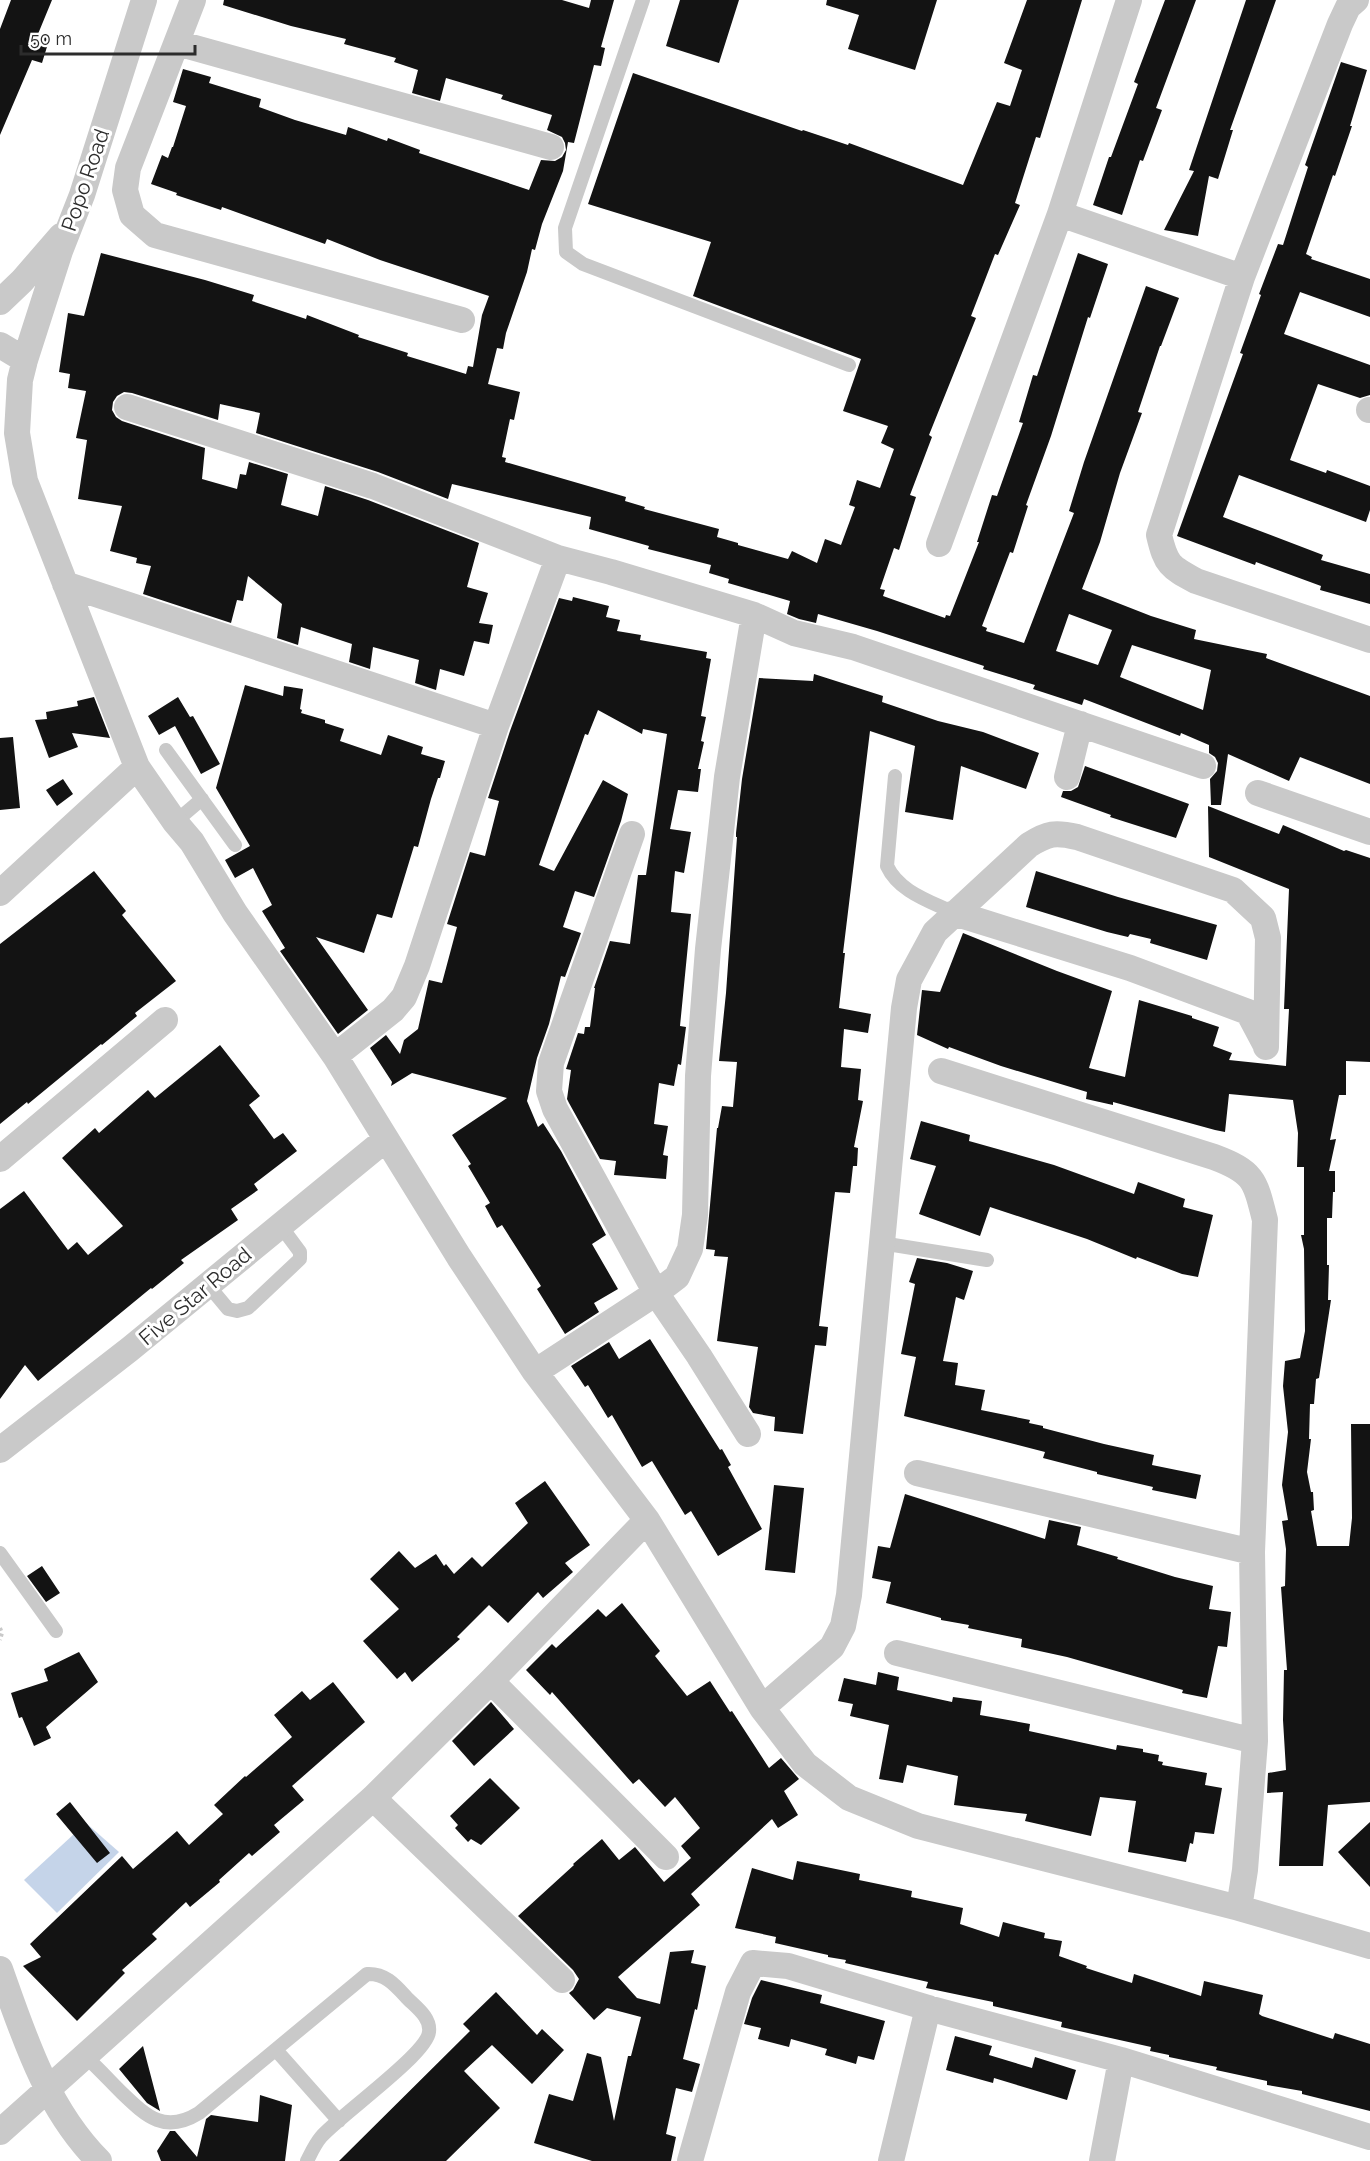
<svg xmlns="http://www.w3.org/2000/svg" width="1370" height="2161" viewBox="0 0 1370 2161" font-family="Raleway,sans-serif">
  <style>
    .water { fill: #c5d4e9 }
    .building { fill: #131313; fill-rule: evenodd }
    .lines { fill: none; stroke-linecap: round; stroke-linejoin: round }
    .path { stroke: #c9c9c9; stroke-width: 4; stroke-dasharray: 3 3; stroke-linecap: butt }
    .lane { stroke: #c9c9c9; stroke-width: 14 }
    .street { stroke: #c9c9c9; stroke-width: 26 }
    .labels { text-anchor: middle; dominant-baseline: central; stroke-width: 6; stroke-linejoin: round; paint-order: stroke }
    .street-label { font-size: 21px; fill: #2c2c2c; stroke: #fff }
  </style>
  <rect width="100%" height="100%" fill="#fff"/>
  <path class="water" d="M86,1823l33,29 -62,61 -33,-33z"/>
  <path class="building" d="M11,0h41l-14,34 12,3 -8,26 -10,-3 -32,75v-106z
    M224,0h338l27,8 2,-8h23l-13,47 4,1 -4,18 -7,-1 -20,78 -6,-1 -5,29 -21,53 -7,26 -3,-1 -5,23 -21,61 -3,16 -6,-1 -9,36 32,8 -6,28 -4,-1 -8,38 4,1 -1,4 121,35 -1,4 20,6 -1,2 75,20 -2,8 21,6v2l50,14 4,-8 25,12 8,-24 16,6 14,-38 -6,-2 8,-25 23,8 14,-39 -13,-6 7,-17 -45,-15 18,-52 -168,-63 18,-54 -123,-38 45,-131 169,58 1,-1 45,15 1,-2 114,42 34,-83 13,4 12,-36 -18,-7 23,-63h55l-42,138 -4,-1 -21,66 5,2 -22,50 -3,-1 -24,62 5,2 -47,117 3,2 -22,58 6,2 -17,53 -5,-2 -14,41 5,1 -2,6 62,22 1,-3 4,1 29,-74h-2l15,-47 5,1 26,-73 -4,-1 14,-47 4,1 41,-123 30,11 -18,54 -2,-1 -37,119 -25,69 2,1 -15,47 -3,-1 -28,74 5,2 -1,3 38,12 50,-130 -5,-2 15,-49 62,-176 33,12 -18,48h-1l-22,66 4,1 -22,60 -20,69 -18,47 69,27 45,14 -2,9 73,15 -1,4 104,38v88l-70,-27 -11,24 -61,-27 -7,51h-10l-1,-26 7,-8 1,-8 -3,-6 -6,-4v-8l-28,-12 -1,3 -96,-37 -2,6 -49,-16 2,-4 -52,-16 1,-3 -107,-35 -59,-17 -2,9 -17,-4 -12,-5 3,-13 -62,-18 1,-4 -20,-6 2,-8 -63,-16 1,-3 -60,-17 2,-12 -139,-33 -4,15 -70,-27 -122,-39 4,-20 -40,-9 -2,16 -86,-27 -8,-1 -7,4 -4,6 -1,8 4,7 6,4 83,27 -3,31 35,10 3,-15 6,1 3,-13 39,12 -7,31 37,11 7,-30 43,14 111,43 -12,44 21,6 -9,30 14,2 -4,19 -15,-3 -10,35 -24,-7 -4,21 -21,-7 4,-23 -46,-13 -3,22 -21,-7 3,-18 -51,-17 -3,18 -21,-7 5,-34 -34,-28 -5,25 -6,-1 -6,23 -88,-29 8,-28 -15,-3 1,-5 -27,-7 12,-45 -44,-7 9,-59 -11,-2 10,-47 -18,-3 2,-14 -11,-2 9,-59 16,3 17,-63 104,27 49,15 -2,6 54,18 1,-4 52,20 -1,2 50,16 -1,3 59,18 2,-8 5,1 9,-52 7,-19 -109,-36 -53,-21 -2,5 -103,-37 -1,3 -45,-15 1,-2 -26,-9 11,-29 6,3 4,-11h1l13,-41 -13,-4 10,-33 28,8 -2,6 52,16 -2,8 36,13 51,15 2,-8 39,14 1,-3 32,12 -1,3 110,37 12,-30 14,1 7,-4 4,-7 -1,-7 -3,-6 -15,-7 5,-15 -51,-16 2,-4 -57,-17 -6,23 -28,-8 6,-23 -24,-8 2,-4 -52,-14 2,-5 -55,-13 -68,-21zM1069,614l43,16 -14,35 -42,-14zM1132,645l79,25 -8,40 -83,-33z
    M680,0h59l-20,63 -53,-17z
    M827,0h110l-22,70 -67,-21 11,-34 -33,-10z
    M1165,0h31l-40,108 6,2 -19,51 -3,-1 -18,55 -29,-10 16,-48h2l27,-73 -4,-2z
    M1246,0h30l-46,130h3l-15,49 -9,-3 -11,60 -34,-6 30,-59 -5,-1z
    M1341,62l26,8 -17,56h2l-17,50 -2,-1 -27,79 6,3 -1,2 59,20v38l-70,-25 -16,42 86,31v30l-10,3 -42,-14 -28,76 36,13 1,-3 43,16v24l-4,12 -127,-47 -16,42 100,38 -2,5 49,14v30l-50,-14 1,-4 -65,-24 -1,3 -78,-29 66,-182 -3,-1 21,-58 -2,-1 19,-50 5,1 25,-78 -3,-2z
    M573,597l36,9 -3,11 14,3 -3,11 24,4 -1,5 67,12 -1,6 5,1 -10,57 5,1 -5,24 3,1 -6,27h3l-3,23 -20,-2 -8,39 21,3 -7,41 -9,-2 -4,41 20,2 -11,112 6,1 -5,38 -3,-1 -4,22 -15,-3 -5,41 14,2 -5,29 5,1 -2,23 -52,-4 2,-14 -16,-2 -31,-56 -2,-4 4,-29 -5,-1 12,-36 6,1 1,-7h5l5,-39h-1l16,-47 20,3 8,-69h8l21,-141 -24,-5 -1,5 -44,-24 -10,25 -3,-1 -46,131 15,6 49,-91 25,14 -7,27 -27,76 -19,-6 -12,36 18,6 -16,44 -4,-1 -12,48 -12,34 -10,43 11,26 5,-4 18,28 45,84 -14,9 26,45 -24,14 5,9 -34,22 -28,-45 4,-3 -39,-61 -5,3 -12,-22 5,-3 -22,-37 3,-2 -19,-29 55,-37 -95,-25 -21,13 1,-4 -22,-34 16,-13 14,19 4,-14 14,-11 11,-49 13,3 15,-56 -10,-3 23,-72 15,4 14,-55 -11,-3 22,-67 49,-133 13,3z
    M814,674l69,22 -1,6 56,19 45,11 56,21 -13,36 -65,-23 -8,54 -48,-8 10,-66 -45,-15 -27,222h2l-6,55 32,6 -3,19 -24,-4 -3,38 20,2 -3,31 5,1 -9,46 4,1 -1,18h-4l-3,27 -15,-1 -16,134 9,1 -2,19 -11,-1 -12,89 -29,-3 1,-14 -22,-4 -4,-6 9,-60 -41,-6 11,-84 -14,-1 1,-6 -9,-1 11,-121h1l4,-22 11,1 4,-45 -18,-1 7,-68 11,-156h-1v-4l6,-54 17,-101 54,3z
    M245,685l38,11 1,-10 19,3 -3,20 2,1 -1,3 24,7v3l19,6 -4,12 41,14 7,-20 35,12 -2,7 24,7 -5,17h-2l-7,21 -13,48 -4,-1 -22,72 -15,-4 -13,39 -48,-16 52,73 -30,24 -58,-83 5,-3 -23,-37 10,-6 -19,-37 -18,10 -10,-18 25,-14 -34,-58z
    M94,697l16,41 -38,-5 6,14 -29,11 -14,-38 12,-1 -1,-7 32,-6 -1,-5z
    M178,697l12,20 3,-1 27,48 -19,10 -26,-48 -16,9 -11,-19z
    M13,737l7,71 -20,2v-72z
    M1085,766l104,38 -13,34 -66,-21 1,-2 -50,-18 2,-6h8l7,-4z
    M63,779l10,15 -16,12 -11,-16z
    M1208,806l71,28 4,-9 61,26 2,-1 24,8v204l-24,-1v34h-7l-9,45 6,-1 -7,32h6v21h-2l-1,26h-5v47h2l-1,35h3l-12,78 -3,1 -2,25h-4l-1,35h2l-4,33 4,20h2l1,18 -3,1 6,35h32l3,-28 -1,-94h19v378l-42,3 -5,61h-44l4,-74 -16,1 1,-20 18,-3 -3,-50 1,-50h3l-6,-83 4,-1 1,-37 -4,-28 6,-1 -6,-35 6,-53 -5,-46 2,-25 15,-3 5,-27 -1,-82 -3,-14h3v-68h-7l1,-34 -5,-33 -64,-6 -4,38 -10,-2 -102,-28v3l-27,-6 1,-7 -86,-26 -52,-19 -1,2 -31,-14 5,-45 18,2 23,-59 94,38 55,20 -23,77 36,9 14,-77 53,16v2l27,9 -6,19 19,7 -3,7 57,6 3,-57h-5l5,-120 -80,-32z
    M94,871l32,40 -4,4 54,66 -41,32 2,3 -35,29 -1,-1 -73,60 -1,-2 -27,22v-180z
    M1036,871l82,26 99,28 -10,35 -57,-17 1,-4 -21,-5 -2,3 -21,-5 -81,-25z
    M220,1045l40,51 -11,9 25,34 9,-6 14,18 -43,33 4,6 -27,19 7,11 -57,40 3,3 -32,26 -1,-1 -113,93 -13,-16 -25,34v-190l24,-18 44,59 9,-8 11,13 35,-29 -61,-68 33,-30 4,5 49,-43 7,8z
    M921,1121l49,14 -1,6 85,24 80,29 4,-12 47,17 -2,8 30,8 -15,62 -16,-3 -45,-17 -1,2 -49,-20 -97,-32 -10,29 -61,-22 17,-48 -26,-7z
    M917,1258l30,5 26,8 -9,29 -8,-3 -13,64 15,2 -3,22 30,5 -4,20 49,10 -1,3 14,3v2l61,16 50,11 -2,10 49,10 -5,24 -44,-9 1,-3 -56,-13v-2l-54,-14 2,-6 -141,-36 12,-59 -15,-3 14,-70 -6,-2z
    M650,1339l70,111 2,-1 9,16 -3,2 34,62 -44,27 -27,-45 -6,4 -33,-54 -10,6 -30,-52 -4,3 -20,-33 -3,2 -14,-21 38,-24 10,17z
    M545,1481l45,64 -25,18 8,9 -30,26 -5,-6 -30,31 -19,-18 -32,32 3,2 -48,43 -7,-10 -8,7 -34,-38 36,-32 -29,-30 29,-28 16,17 21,-14 8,12 2,-2 8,10 18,-17 10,10 46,-44 -13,-20z
    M774,1485l30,3 -9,85 -30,-3z
    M905,1494l140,45 4,-19 32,7 -4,18 41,12 -1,2 58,18 38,9 -4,23 22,3 -4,35 -9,-1 -11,52 -25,-5 1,-3 -116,-33 -46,-10 1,-8 -54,-11 1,-3 -28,-5v-2l-55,-15 5,-21 -19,-4 6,-32 12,2z
    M42,1566l18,27 -14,9 -19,-26z
    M622,1603l38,48 -5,5 32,40 23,-15 20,31 2,-1 37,57 12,-10 18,21 -15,12 14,24 -20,13 -6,-9 -81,75 9,11 -82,72 19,21 23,6 10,-52 24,-2 -3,13 15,3 -9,44 -2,-1 -12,50 17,5 -8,28 -16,-4 -10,46 10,3 -5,24h-79l-58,-18 15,-49 24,7 14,-48 14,4 13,64 14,-65h3l10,-39 -34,-9 -13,12 -25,-27 4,-3 6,-11 -6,-9 -55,-54 56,-51 -1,-1 29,-25 17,21 16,-13 29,35 27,-24 -10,-12 19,-18 -25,-31 -10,10 -26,-28 -6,5 -81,-92 -2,3 -24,-25 26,-26 4,4 42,-39 8,8z
    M79,1652l19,30 -52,45 5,11 -17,8 -12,-29 -3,1 -8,-25 37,-12 -4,-12z
    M878,1672l21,5 -2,13 55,12 1,-5 29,4 -2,14 50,9 -1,7 87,19 1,-5 26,4v3l16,3 -1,6 5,1 -1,3 45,8 -2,12 17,3 -8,46 -19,-2 -2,12 -3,-1 -4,19 -28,-5 -30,-5 8,-51 -36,-4 -9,39 -66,-15 2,-7 -73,-9 4,-29 -51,-11 -4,18 -24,-4 10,-54 -39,-9 3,-12 -15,-3 6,-23 32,7z
    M333,1682l32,40 -73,64 12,14 -30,25 6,7 -28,24 -3,-3 -30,27 1,2 -30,25 -4,-5 -34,32 5,5 -35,31 3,3 -48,48 -54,-55 18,-9 -11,-13 92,-88 11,13 44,-38 12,14 34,-31 -9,-9 31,-29 1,1 46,-40 -18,-22 28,-24 8,9z
    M491,1702l23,27 -40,37 -22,-25z
    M490,1778l30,30 -39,37 -10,-6 -3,3 -13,-14 3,-3 -8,-9z
    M70,1802l40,51 -13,10 -41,-49z
    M1370,1822v65l-32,-35z
    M797,1861l63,13 -1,6 53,11 -1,6 52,11 -3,16 39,13 4,-15 42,11 -1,5 18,3 -3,15 28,10 -1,2 46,15 2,-9 67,22 3,-15 59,14 -4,19 3,2 71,23 2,-6 35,11v67l-68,-17v-3l-35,-6v-4l-51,-11 1,-3 -48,-10v-2l-19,-4 1,-4 -90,-20 1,-5 -69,-16v-4l-67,-14 2,-6 -83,-19 1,-3 -18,-3v-2l-53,-12 1,-6 -41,-9 17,-60 41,12z
    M761,1980l61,15 -2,8 65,18 -11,39 -16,-4 -2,8 -31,-9 2,-6 -36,-10 -2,8 -31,-8 3,-11 -17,-4 8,-26z
    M496,1992l41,43 5,-6 22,21 -32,34 -40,-39 -28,26 36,37 -54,53h-107l131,-130 -7,-7z
    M955,2036l37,10 -3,9 43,13 3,-11 41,13 -9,30 -73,-22 -1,5 -47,-13z
    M143,2046l17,65 -13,-8 -28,-34z
    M260,2095l32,10 -7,56h-124l-4,-10 13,-20h5l22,26 9,-38 5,-4 47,7z"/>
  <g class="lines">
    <path class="path" d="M0,1628l2,5 -2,7"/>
    <path class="lane" d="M643,0l-78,228 1,24 17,12 266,101
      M166,750l69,95
      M895,776l-8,90c12,26 43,35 67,47
      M175,822l27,-23
      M881,1243l106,17
      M208,1285l20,24 9,2 11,-3 52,-49v-7l-20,-27
      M0,1553l56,78
      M276,2050l63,71
      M85,2056c13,12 25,25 37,37 25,24 43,41 77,20l168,-139c19,-1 29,12 41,25 9,9 23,19 21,33 -2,22 -90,84 -108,105 -6,7 -10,16 -14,24"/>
    <path class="street" d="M144,0l-62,195 -22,56 -35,109 -5,20 -3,53 8,48 112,286 38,55 17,20 43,71 100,143 124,201 76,115 112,148 115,188 43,56 44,34 69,28 321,82 131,38
      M193,0l-65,168 -3,22 7,25 23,20 307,85
      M1356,0l-8,7 -8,17 -98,253 -83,258c7,30 11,32 37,46l174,59
      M177,43l374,104
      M1060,214l182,63
      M0,302l22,-21 39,-45
      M0,345l25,15
      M127,407l246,79 185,72 53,14 143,43 40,18 59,14 350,119
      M1369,410h1
      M939,544l121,-330 69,-214
      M65,584l431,142
      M1067,777l13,-53
      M1258,793l112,39
      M632,834l-81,229 -2,28 6,18 101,184 43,63 49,78
      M0,893l137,-126
      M954,913l176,55 118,44 17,32
      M335,1056l58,-46 11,-13 13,-31 79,-240 62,-168
      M941,1071l273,86c40,15 41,23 51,63l-13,332 3,189 -10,129 -6,38
      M0,1159l165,-139
      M535,1372l121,-79 21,-16 13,-28 5,-34 3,-139 10,-127 19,-172 27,-162
      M0,1450l130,-101 256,-210
      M917,1473l335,79
      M897,1653l358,88
      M491,1681l175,176
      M762,1708l70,-61 11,-21 6,-31 55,-587 5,-28 26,-48 94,-87c19,-12 26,-13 48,-8l156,53 30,28 5,20 -2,109
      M373,1798l189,182
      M0,1969c24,68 47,140 99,192
      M0,2132l373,-334 118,-117 156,-161
      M690,2161l48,-169 15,-29 35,3 140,42 193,52 249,77
      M891,2161l37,-153
      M1102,2161l19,-101"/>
  </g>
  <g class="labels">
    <g class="street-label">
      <text transform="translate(85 180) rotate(-71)">Popo Road</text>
      <text transform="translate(195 1296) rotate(-40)">Five Star Road</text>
    </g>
  </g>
  <path d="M21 45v9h174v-9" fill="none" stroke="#2c2c2c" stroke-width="3"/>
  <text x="30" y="45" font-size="18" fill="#2c2c2c" stroke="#ffffff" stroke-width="4.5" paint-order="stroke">50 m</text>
</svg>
